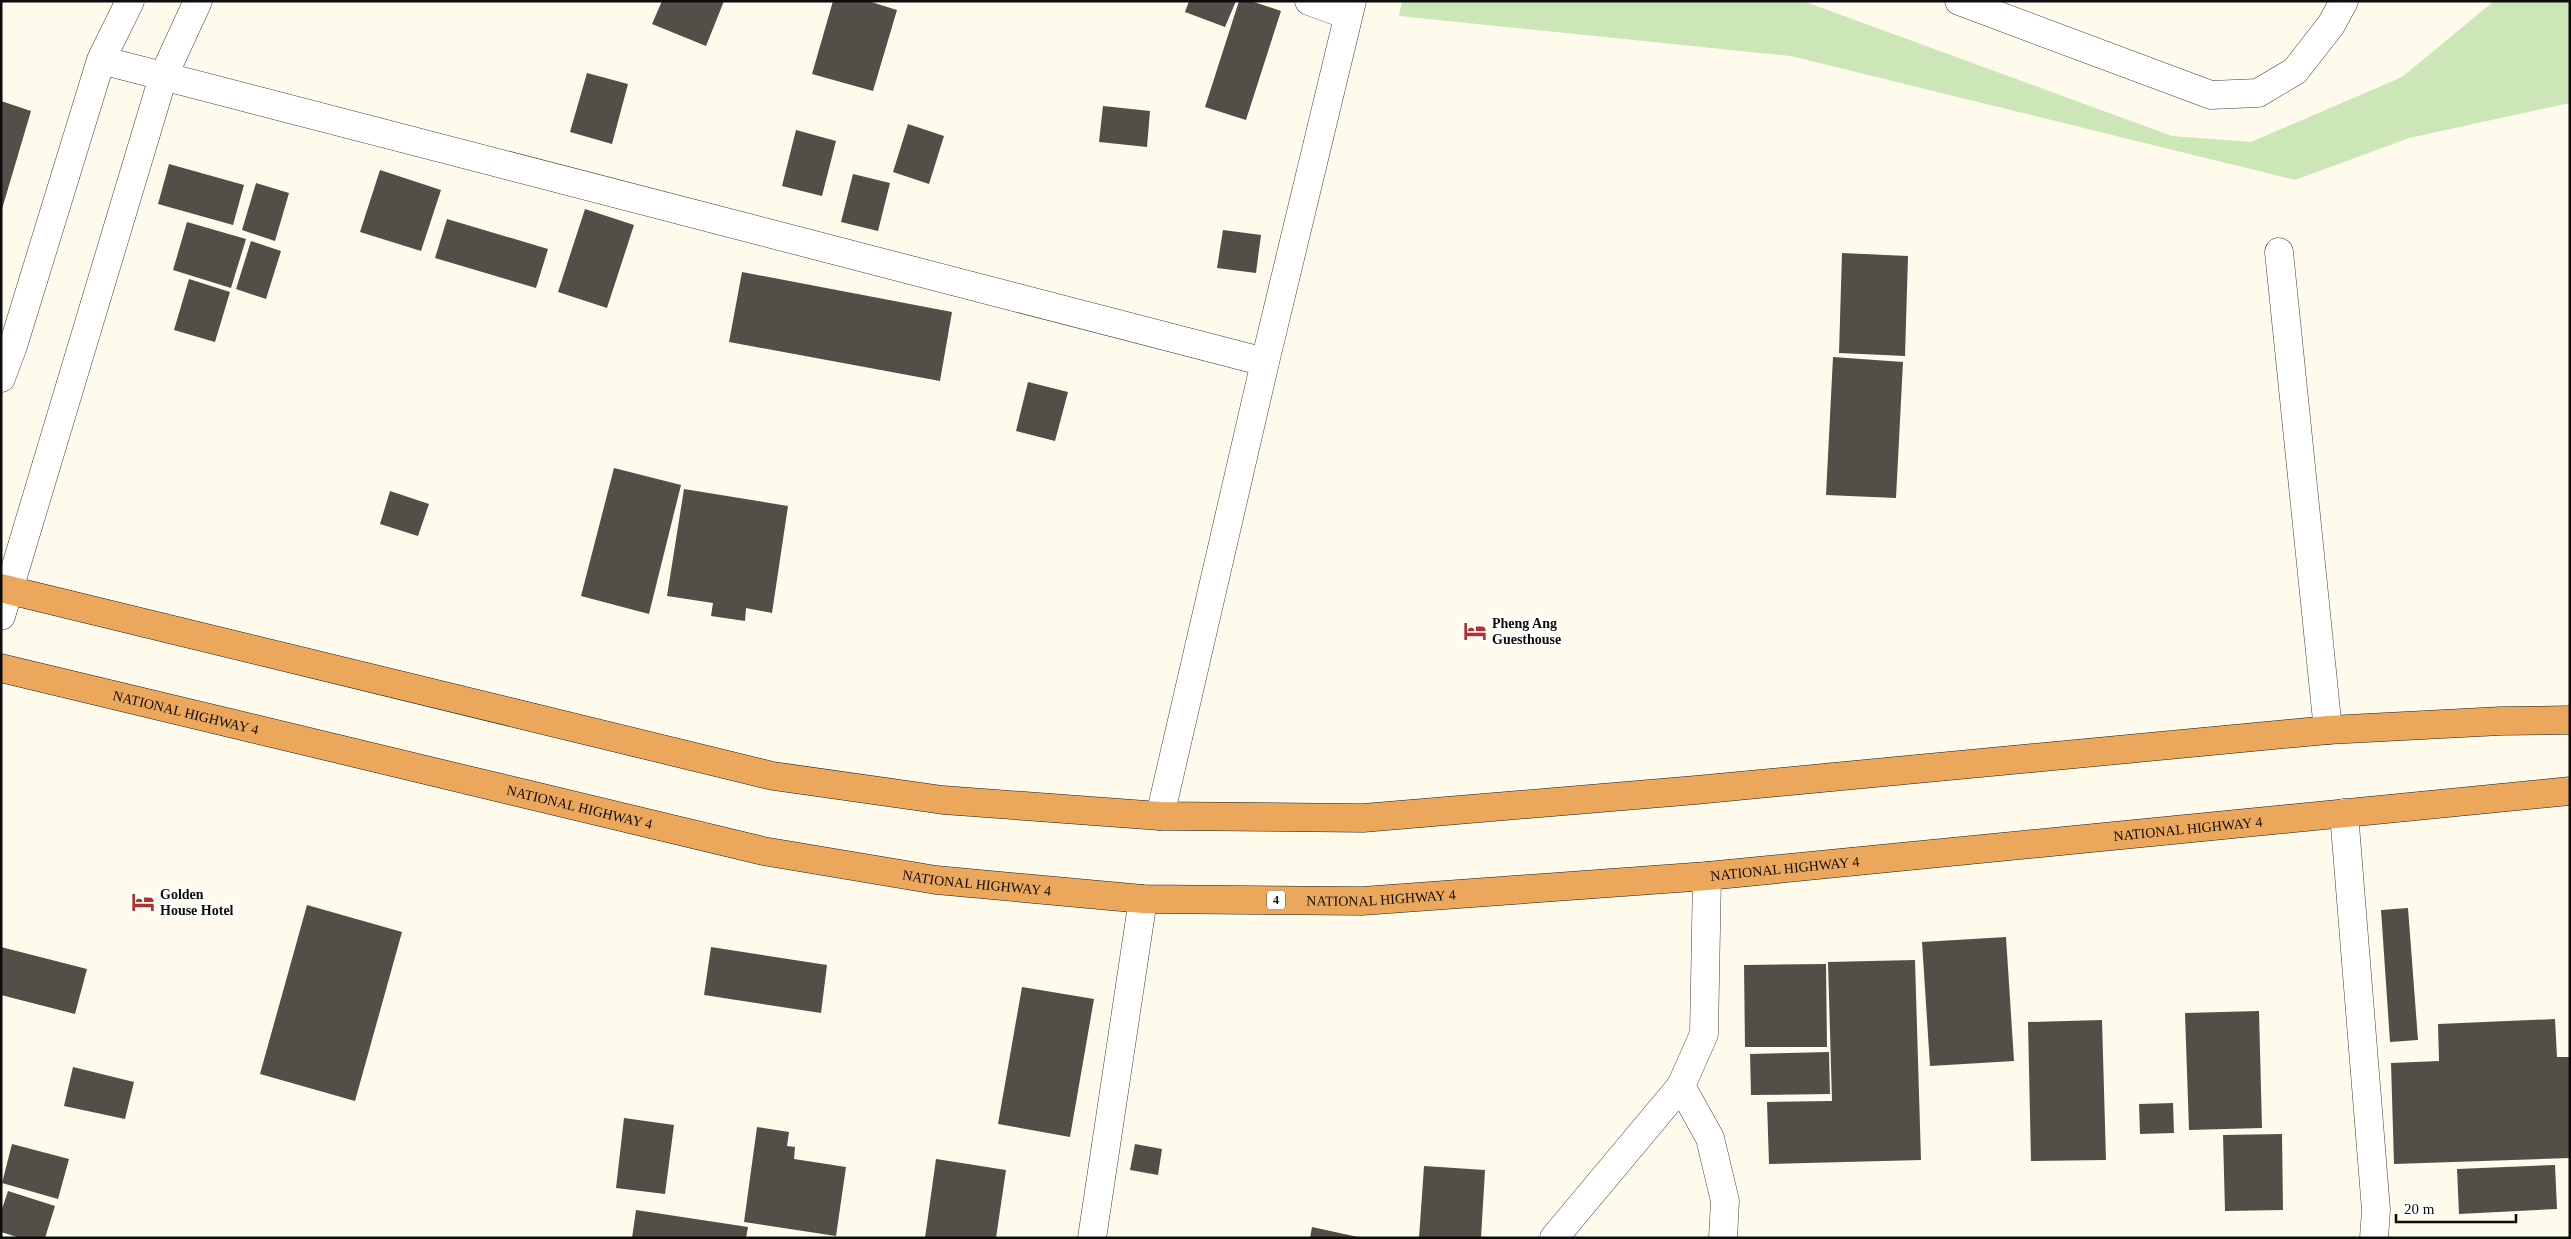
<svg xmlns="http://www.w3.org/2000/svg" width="2571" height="1239" viewBox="0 0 2571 1239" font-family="Georgia,serif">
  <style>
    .green { fill: #cce6b8 }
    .building { fill: #544e49 }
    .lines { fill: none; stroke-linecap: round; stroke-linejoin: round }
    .minor-casing { stroke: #3f3f3f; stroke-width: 29 }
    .highway-casing { stroke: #1d1d1d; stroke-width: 29 }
    .minor { stroke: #fff; stroke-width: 28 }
    .highway { stroke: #eba75c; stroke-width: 28 }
    .labels { text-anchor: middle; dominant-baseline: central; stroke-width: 5; stroke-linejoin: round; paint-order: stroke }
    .shield { fill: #fff; stroke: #555; stroke-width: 1 }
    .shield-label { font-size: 12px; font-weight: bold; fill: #0c0c0c }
    .poi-label { font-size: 14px; font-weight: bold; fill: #0c0c0c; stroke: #fff; text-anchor: start }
    .street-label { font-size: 14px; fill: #0c0c0c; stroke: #fff }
  </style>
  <rect width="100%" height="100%" fill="#fefbec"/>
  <path class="green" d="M1402,1h401l369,135 79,6 151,-65 92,-76h76v102l-161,35 -114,42 -504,-124 -392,-40z"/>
  <path class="building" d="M662,1h62l-18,45 -54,-22z
    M833,1h35l29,9 -24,81 -61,-17z
    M1189,1h47l-11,26 -40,-15z
    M1239,1h12l30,10 -35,109 -41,-13z
    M587,73l41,11 -16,60 -42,-12z
    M1,101l30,10 -29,98h-1z
    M1103,106l47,5 -3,36 -48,-5z
    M908,124l36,12 -15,48 -36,-12z
    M796,130l40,11 -14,55 -40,-10z
    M169,164l75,21 -11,40 -75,-21z
    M380,170l61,20 -20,61 -61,-19z
    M853,174l37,9 -12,48 -37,-9z
    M256,183l33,10 -14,48 -33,-11z
    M585,209l49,16 -27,83 -49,-16z
    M447,219l101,30 -12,39 -101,-30z
    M187,222l59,17 -15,49 -58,-18z
    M1223,230l38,5 -5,38 -39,-5z
    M251,241l30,10 -15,48 -30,-10z
    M1842,253l66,3 -3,100 -66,-3z
    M742,272l210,40 -12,69 -211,-39z
    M189,279l41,13 -15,50 -41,-12z
    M1833,357l70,5 -7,136 -70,-3z
    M1028,382l40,10 -13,49 -39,-10z
    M614,468l67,17 -32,129 -68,-18z
    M684,489l104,17 -16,107 -26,-5 -1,13 -34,-5 2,-13 -46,-7z
    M390,491l39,13 -11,32 -38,-12z
    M307,905l95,27 -47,169 -95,-27z
    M2408,908l10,132 -28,2 -9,-132z
    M2006,937l8,124 -84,5 -8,-124z
    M1,947l86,22 -12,45 -74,-19z
    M711,947l116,18 -6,48 -117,-18z
    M1915,960l6,200 -152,4 -2,-62 65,-1 -4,-139z
    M1826,964l1,83h-82l-1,-82z
    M1022,987l72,12 -24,138 -72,-13z
    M2259,1011l3,117 -73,2 -4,-117z
    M2555,1019l2,38h13v101l-176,6 -3,-101 48,-2 -1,-37z
    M2102,1020l4,140 -75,1 -3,-139z
    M1829,1052l1,42 -79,1 -1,-41z
    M73,1067l61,15 -9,37 -61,-13z
    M2173,1103l1,30 -34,1 -1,-30z
    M624,1118l50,7 -9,69 -49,-6z
    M757,1127l32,5 -2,14 8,1 -1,12 52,8 -10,69 -92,-14z
    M2282,1134l1,76 -58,1 -2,-76z
    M12,1144l57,15 -11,40 -56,-16z
    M1135,1144l27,5 -4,26 -28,-5z
    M936,1159l70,11 -10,68h-71z
    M2555,1165l2,44 -98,5 -2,-45z
    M1424,1166l61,4 -4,68h-62z
    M8,1191l47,15 -10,32h-25l-19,-6v-20z
    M636,1210l112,17 -2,11h-114z
    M1312,1227l46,10v1h-48z"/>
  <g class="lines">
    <defs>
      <path id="minor" d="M1309,1l38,14
        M1959,1l252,94 47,-2 37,-22 36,-46 13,-24
        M101,60l1164,302
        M2279,252l49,478
        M1,378l12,-32 88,-286 29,-59
        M1,616l162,-539 35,-76
        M2344,813l32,397 -2,28
        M1160,816l105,-454 87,-361
        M1681,1086l29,52 15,63 -2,37
        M1092,1238l51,-339
        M1554,1238l127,-152 23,-52 3,-158"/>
      <g id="highway">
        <path d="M1,588l772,188 170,24 217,16 203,2 333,-28 632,-60 173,-9 69,-1"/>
        <path id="s1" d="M1,668l762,183 173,29 207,19 219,2 345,-25 863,-85"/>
      </g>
    </defs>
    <use href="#minor" class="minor-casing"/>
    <use href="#highway" class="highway-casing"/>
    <use href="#minor" class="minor"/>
    <use href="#highway" class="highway"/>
  </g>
  <defs>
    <symbol id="hotel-bare" viewBox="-9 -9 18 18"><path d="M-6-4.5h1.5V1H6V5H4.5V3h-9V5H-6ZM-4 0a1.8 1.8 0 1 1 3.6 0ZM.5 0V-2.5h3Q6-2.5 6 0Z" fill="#b2302d" stroke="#fff" stroke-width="2.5" paint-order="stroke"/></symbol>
  </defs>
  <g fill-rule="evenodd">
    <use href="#hotel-bare" x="1459" y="615" width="32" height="32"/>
    <use href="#hotel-bare" x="127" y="886" width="32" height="32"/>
  </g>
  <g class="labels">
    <rect class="shield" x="1267" y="890.5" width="18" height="19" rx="4"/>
    <g class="shield-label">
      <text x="1276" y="900">4</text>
    </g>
    <g class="poi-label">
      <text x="1492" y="623">Pheng Ang<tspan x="1492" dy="16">Guesthouse</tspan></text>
      <text x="160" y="894">Golden<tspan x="160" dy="16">House Hotel</tspan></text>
    </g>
    <g class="street-label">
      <text stroke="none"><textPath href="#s1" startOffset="190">NATIONAL HIGHWAY 4</textPath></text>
      <text stroke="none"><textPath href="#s1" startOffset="595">NATIONAL HIGHWAY 4</textPath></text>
      <text stroke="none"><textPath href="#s1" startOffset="2215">NATIONAL HIGHWAY 4</textPath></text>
      <text stroke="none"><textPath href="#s1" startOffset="1810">NATIONAL HIGHWAY 4</textPath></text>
      <text stroke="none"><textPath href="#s1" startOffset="1000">NATIONAL HIGHWAY 4</textPath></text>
      <text stroke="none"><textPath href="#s1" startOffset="1405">NATIONAL HIGHWAY 4</textPath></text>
    </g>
  </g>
  <rect width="2571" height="1239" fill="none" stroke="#0c0c0c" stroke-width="5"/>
  <path d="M2396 1214v8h120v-8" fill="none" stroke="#0c0c0c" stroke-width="2.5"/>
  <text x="2404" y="1214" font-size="15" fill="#0c0c0c" stroke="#ffffff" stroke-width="4" paint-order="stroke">20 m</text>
</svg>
